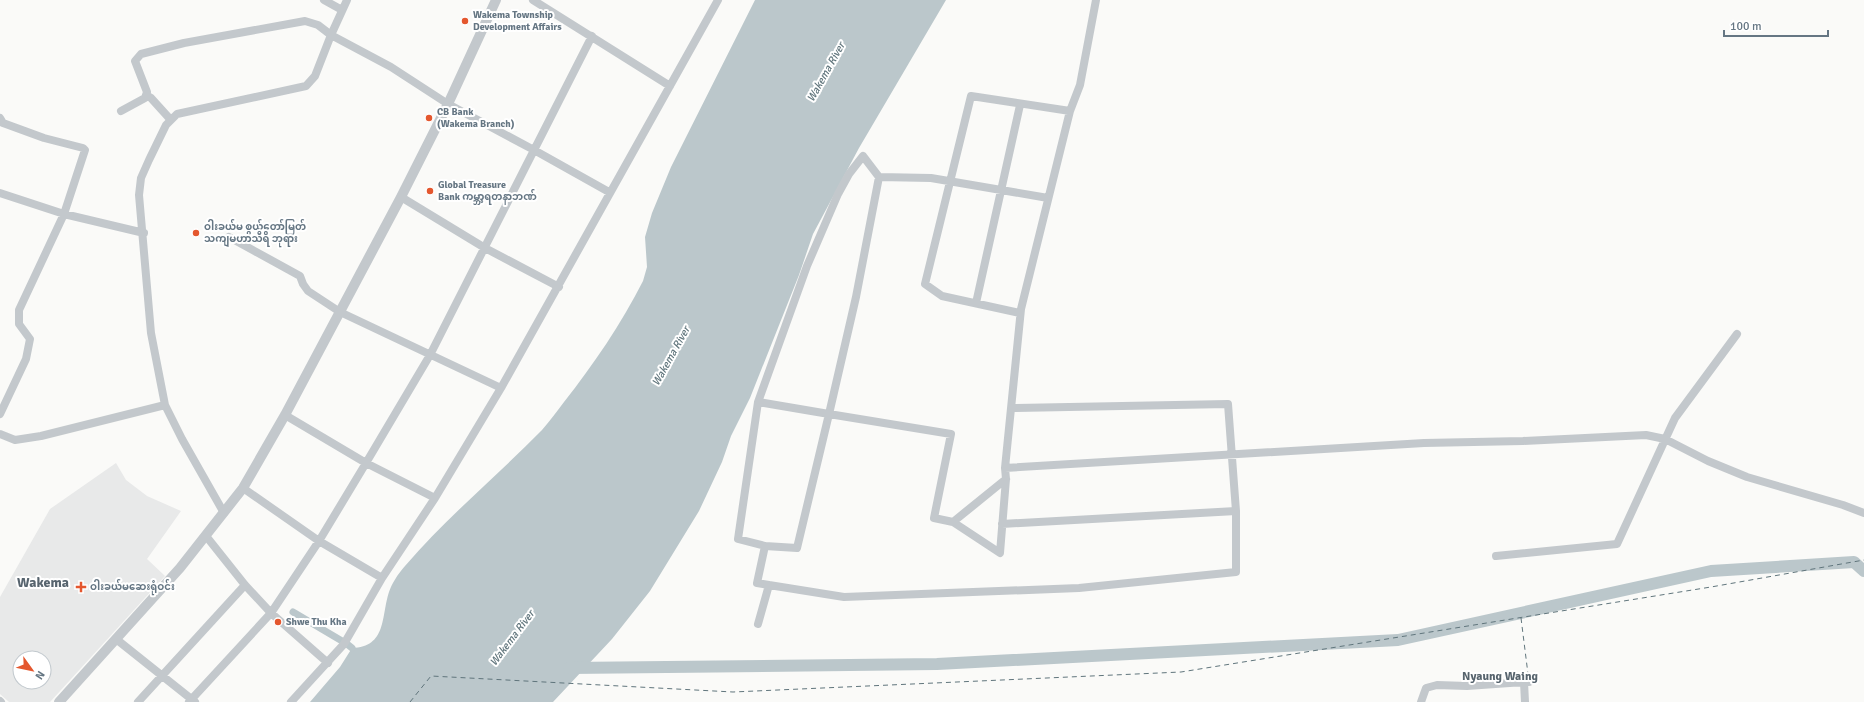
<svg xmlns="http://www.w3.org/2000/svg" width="1864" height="702" viewBox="0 0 1864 702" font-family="Signika,'Noto Sans Myanmar',sans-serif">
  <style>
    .built { fill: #e8e9e9; fill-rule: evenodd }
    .water { fill: #bbc7cb }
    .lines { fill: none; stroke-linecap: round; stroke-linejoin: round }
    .canal { stroke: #bbc7cb; stroke-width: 7 }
    .river { stroke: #bbc7cb; stroke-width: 12 }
    .ferry { stroke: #60757c; stroke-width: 1; stroke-dasharray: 5 4; stroke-linecap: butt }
    .minor { stroke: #c3c8cc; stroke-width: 8 }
    .tertiary { stroke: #c3c8cc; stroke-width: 10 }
    .poi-dot { fill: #e4572e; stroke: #fff; stroke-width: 1.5 }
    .labels { text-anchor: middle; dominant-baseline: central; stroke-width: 4; stroke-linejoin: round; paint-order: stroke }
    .poi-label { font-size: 10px; font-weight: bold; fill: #657683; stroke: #fff; text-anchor: start }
    .water-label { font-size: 11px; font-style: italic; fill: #60757c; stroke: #fff }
    .quarter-label { font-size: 12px; font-weight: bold; fill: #57646e; stroke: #fff }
    .district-label { font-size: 14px; font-weight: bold; fill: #57646e; stroke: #fff }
  </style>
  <rect width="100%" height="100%" fill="#fafaf8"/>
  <path class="built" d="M116,463l10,17 21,16 34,15 -34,48 18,17 -115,126h-41l-9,-8v-97l50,-88zM20,658h24v24h-24z"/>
  <path class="water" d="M755,0h191l-87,148 -46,86 -14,41 -49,123 -19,38 -9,26 -23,49 -49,80 -38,48 -59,63h-243l30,-35 12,-19c35,-1 29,-32 37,-56 3,-9 9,-18 16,-26 42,-49 92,-90 137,-136 8,-9 15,-19 22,-28 30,-38 57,-78 79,-121l4,-14 -2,-30 7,-24 19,-46z"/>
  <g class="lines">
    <path class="canal" d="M293,612l49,29
      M347,644l5,4"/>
    <path class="river" d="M569,668l368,-4 461,-24 313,-69 143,-9 10,9"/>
    <path class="ferry" d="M1521,618l7,56
      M410,702l21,-26 302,16 448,-20 530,-85 153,-27"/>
    <path class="minor" d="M324,0l18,10
      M533,0l137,86
      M146,95l5,3 19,21
      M121,111l24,-13 2,-6 -12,-31 6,-7 43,-11 121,-22 13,4 13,10 16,-35
      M0,118l3,5 41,15 39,10 2,2 -21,64 -45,96v14l11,15 -4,20 -26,55
      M879,177l-23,120 -27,117 122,20 -17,84 19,4 53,-43
      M0,193l64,21 80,19
      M401,197l84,51 74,39
      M229,237l71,39 3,8 5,7 32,21 161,76
      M976,303l44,-198
      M1020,313l-78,-17 -17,-12 46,-188 99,15
      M758,402l71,12 -32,134 -32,-2 -27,-7 20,-137 49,-136 31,-72 11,-20 14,-18 16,21 52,1 117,20
      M285,415l81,48 69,35
      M0,434l15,6 26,-4 124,-31
      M1005,468l419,-25 99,-2 123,-6 19,4 43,22 39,16 96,28 21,8
      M243,488l76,53 63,37
      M224,513l-42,-74 -17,-34 -14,-72 -12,-138 2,-17 8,-18 17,-35 11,-11 129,-28 9,-10 16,-41 60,32 57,37 86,46 75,42
      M953,522l47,31 6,-74 -1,-11 16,-159 49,-198 10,-26 16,-85
      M1002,524l234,-13
      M206,536l39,49 26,28 57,50
      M765,546l-8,37 12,2
      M1496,556l121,-12 58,-126 62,-84
      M758,624l11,-39 75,12 235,-9 157,-16v-61l-8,-107 -216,4
      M116,639l79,63
      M0,701l1,1
      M138,702l107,-117
      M189,702l82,-89 48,-72 47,-78 64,-108 162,-319
      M291,702l53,-58 38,-66 53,-80 66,-110 217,-388
      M1421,702l5,-14 11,-3 30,1 57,-4
      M1525,702l-1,-20h5l-1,-5"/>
    <path class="tertiary" d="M59,702l121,-134 63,-80 42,-73 116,-218 47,-93 48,-104"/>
  </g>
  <g class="poi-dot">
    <circle cx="465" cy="21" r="4"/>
    <circle cx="429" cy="118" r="4"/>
    <circle cx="430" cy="191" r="4"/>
    <circle cx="196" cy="233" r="4"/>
    <path d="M79 581h4v4h4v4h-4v4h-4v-4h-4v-4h4z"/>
    <circle cx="278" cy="622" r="4"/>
  </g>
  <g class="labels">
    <g class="poi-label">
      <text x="473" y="15">Wakema Township<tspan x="473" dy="12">Development Affairs</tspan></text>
      <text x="437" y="112">CB Bank<tspan x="437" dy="12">(Wakema Branch)</tspan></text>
      <text x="438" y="185">Global Treasure<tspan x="438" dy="12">Bank ကမ္ဘာ့ရတနာဘဏ်</tspan></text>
      <text x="204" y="227">ဝါးခယ်မ စွယ်တော်မြတ်<tspan x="204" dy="12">သကျမဟာသီရိ ဘုရား</tspan></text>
      <text x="90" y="587">ဝါးခယ်မဆေးရုံဝင်း</text>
      <text x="286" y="622">Shwe Thu Kha</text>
    </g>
    <g class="water-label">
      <text transform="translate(826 72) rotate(-61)">Wakema River</text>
      <text transform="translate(671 356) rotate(-61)">Wakema River</text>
      <text transform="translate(512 638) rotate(-53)">Wakema River</text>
    </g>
    <g class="quarter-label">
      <text x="1500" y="676">Nyaung Waing</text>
    </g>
    <g class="district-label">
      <text x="43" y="582">Wakema</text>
    </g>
  </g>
  <g transform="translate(32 670) rotate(123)"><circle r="19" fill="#ffffff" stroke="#c1c8cd"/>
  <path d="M0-3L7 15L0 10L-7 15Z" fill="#e4572e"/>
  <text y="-6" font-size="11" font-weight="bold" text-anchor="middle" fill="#657683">N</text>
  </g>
  <path d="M1724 30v6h104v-6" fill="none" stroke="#657683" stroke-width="2"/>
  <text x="1730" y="30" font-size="12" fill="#657683" stroke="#ffffff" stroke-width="3" paint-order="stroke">100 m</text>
</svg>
